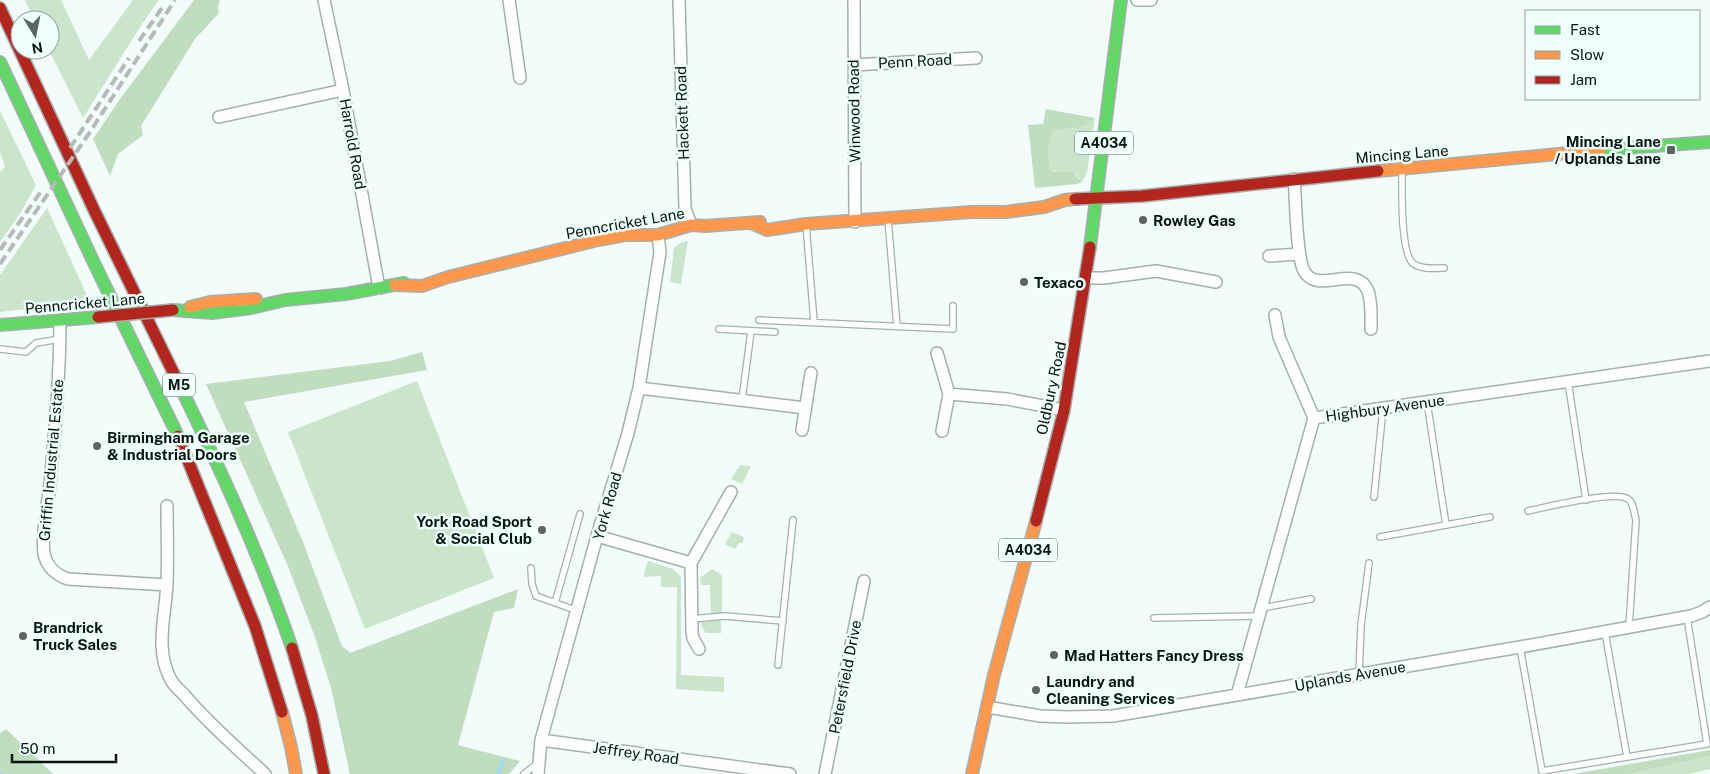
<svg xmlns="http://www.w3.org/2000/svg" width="1710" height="774" viewBox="0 0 1710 774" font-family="'Public Sans',sans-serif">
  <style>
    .green { fill: #cbe5cb }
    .forest { fill: #c0ddc0 }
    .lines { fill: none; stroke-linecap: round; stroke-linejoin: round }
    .stream { stroke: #a2d9eb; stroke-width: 4.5 }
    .lane-casing { stroke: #a4b0ae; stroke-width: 8 }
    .street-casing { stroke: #a4b0ae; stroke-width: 14 }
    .fast-casing { stroke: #a4b0ae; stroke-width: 14 }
    .slow-casing { stroke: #a4b0ae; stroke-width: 14 }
    .jam-casing { stroke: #a4b0ae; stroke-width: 14 }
    .lane { stroke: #fdfffe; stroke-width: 5.5 }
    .street { stroke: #fdfffe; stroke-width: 11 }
    .fast { stroke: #63d668; stroke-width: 11 }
    .slow { stroke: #ff974d; stroke-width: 11 }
    .jam { stroke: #b3261e; stroke-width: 11 }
    .rail { stroke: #b6bab9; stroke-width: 4; stroke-dasharray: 10 5; stroke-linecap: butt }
    .jam-bridge-casing { stroke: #a4b0ae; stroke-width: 14; stroke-linecap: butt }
    .jam-bridge { stroke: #b3261e; stroke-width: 11 }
    .poi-dot { fill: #596664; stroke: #effffc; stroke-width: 2 }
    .labels { text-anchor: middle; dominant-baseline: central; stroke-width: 5; stroke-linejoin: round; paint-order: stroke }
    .shield { fill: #effffc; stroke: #4d5c59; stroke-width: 1 }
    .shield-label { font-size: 14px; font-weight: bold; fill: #071613 }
    .street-label { font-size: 15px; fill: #071613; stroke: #effffc }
    .poi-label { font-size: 15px; font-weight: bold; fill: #071613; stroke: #effffc; text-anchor: start }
  </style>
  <rect width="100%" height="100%" fill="#f2fcfa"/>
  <path class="green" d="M25,0h36l28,60 44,-60h26l-17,24 -59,94 -34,-68 1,-30h-16z
    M0,111l36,74 -16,29 -20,28v-70l5,-5 -5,-15z
    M1095,118l-8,54 -5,10 -5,-7c-9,-3 -19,0 -27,-6 -2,-12 -3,-29 6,-39 16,-2 27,-1 39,-12z
    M47,208l44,96h-16l-75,8v-37z
    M688,241l-7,43 -11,-2 4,-34 8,-6z
    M417,381l77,197 -129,51 -77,-197z
    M740,465l11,1 -9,18 -11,-5z
    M732,532l12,5 -1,6 -3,-1 -5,7 -10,-5z
    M648,561l25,8 8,8v98l43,2v15l-48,-3 1,-102h-16v-11l-18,1z
    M712,569l10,6v39l-11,2 -1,-31h-9l-1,-7z
    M721,619v14h-15l-5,-7v-6z
    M1710,756v13l-20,5h-60z"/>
  <path class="forest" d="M194,0h26l-2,6 1,7 -24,26 -54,87 2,9 -25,19 -8,22 -17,-37 27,-40z
    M1046,109l49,9c-14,13 -22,9 -39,12 -9,9 -8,27 -6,39l4,3h19l9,10 -5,2 -42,4 -7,-63 15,-1z
    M422,352l5,18 -183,32 59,140 39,104 8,7 168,-64 -4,19 -20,4 -36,133 62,16 -11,13h-159l-19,-86 -16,-51 -28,-73 -81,-180 184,-23z
    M6,729l45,43 2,2h-53v-41z
    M1710,750v6l-80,18h-57z"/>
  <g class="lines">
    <path class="stream" d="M0,773l1,1
      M498,774l5,-13"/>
    <defs>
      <path id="lane" d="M1402,170c0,17 -2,86 12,94 9,6 21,4 30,4
        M888,219l9,107
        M806,224l8,98
        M759,320l194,9v-23
        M719,329l56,3
        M0,349l26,3 10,-9 24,-4
        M1568,381l18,119
        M742,400l9,-69
        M1427,402l19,123
        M1374,497l9,-89
        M1528,511c18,-4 87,-21 100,-12 6,4 6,14 8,21l-7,107
        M1380,537l110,-20
        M531,568l1,16 4,12 42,15
        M555,603l25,-89
        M1262,608l49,-9
        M1154,618l105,-2
        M691,619l34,-3 58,5
        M1605,632l22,125 80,-13 -20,-127
        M1520,647l22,124 85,-14
        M778,665l15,-145
        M1359,674l2,-49 8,-62
        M524,774l14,-11"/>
      <path id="street" d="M324,0l19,90 36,198
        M509,0l11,78
        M679,0l6,208 6,17
        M854,0l1,222
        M1137,0h14
        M854,65l122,-7
        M219,117l124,-27
        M1294,179c2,20 2,77 10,92 14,25 52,-9 64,20 4,11 3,26 3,38
        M1269,256l30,-2
        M1086,278h18l52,-7 60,11
        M1275,315l4,22 35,81
        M60,321c0,54 -5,109 -10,163 -2,18 -9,52 -6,69 2,13 12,22 24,26l99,6
        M937,353l12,41 -7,37
        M639,388l166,20
        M949,394l58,5 57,11
        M802,430l9,-57
        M167,506c0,26 1,51 0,76 -1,32 -13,68 4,98 3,6 10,11 15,17 24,28 52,52 79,77
        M597,536l94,27
        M699,649l-6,-11 -1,-6 -1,-69 40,-71
        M1237,695l77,-277 396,-57
        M987,707l53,9 28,1 45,-1 407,-69 171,-31 11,-4 8,-5
        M541,740l249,34
        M538,774l3,-34 56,-204 31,-103 11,-45 21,-136 -2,-17
        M825,774l39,-193"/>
      <path id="fast" d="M0,62l95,203 83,171
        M1600,150l110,-8
        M1090,247l31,-247
        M173,310l39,3 39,-5 34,-8 61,-6 58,-11
        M0,325l98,-8
        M176,378c43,88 84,177 116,270"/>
      <path id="slow" d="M1378,171l222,-21
        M751,223l16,7 39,-6 166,-12h34l38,-5 21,-7 10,-1
        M395,285l27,1 26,-9 150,-37 27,-5h33l33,-10 14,1 55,-4
        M190,307l20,-5 46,-3
        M282,712l9,35 5,27
        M972,774l22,-99 42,-154"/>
      <path id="jam" d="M0,8l95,204 81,166
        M1075,199l67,-3 236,-25
        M178,436l77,190 27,86
        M1036,521l28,-111 26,-163
        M292,648l20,68 12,58"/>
    </defs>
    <use href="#lane" class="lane-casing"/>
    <use href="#street" class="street-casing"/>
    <use href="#fast" class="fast-casing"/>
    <use href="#slow" class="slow-casing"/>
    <use href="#jam" class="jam-casing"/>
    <use href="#lane" class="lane"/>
    <use href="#street" class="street"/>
    <use href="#fast" class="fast"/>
    <use href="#slow" class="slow"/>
    <use href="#jam" class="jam"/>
    <path class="rail" d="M139,41l23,-33
      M70,148l59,-90
      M0,250l42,-60
      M0,264l90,-132 85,-132"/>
    <defs>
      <path id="jam-bridge" d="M98,317l75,-7"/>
    </defs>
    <use href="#jam-bridge" class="jam-bridge-casing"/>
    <use href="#jam-bridge" class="jam-bridge"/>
  </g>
  <g class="poi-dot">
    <rect x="1666" y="145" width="10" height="10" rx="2.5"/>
    <circle cx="1143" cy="220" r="5"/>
    <circle cx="1024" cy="282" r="5"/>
    <circle cx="97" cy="446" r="5"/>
    <circle cx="542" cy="530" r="5"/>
    <circle cx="23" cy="636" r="5"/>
    <circle cx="1054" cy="655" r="5"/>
    <circle cx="1036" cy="690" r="5"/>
  </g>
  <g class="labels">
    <g class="shield">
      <rect x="1075" y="131.5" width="58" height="23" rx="4"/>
      <rect x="163" y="373.5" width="32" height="23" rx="4"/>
      <rect x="999" y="538.5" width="58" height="23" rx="4"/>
    </g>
    <g class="shield-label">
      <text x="1104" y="143">A4034</text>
      <text x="179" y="385">M5</text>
      <text x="1028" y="550">A4034</text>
    </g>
    <g class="street-label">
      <text transform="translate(915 61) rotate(-3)">Penn Road</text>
      <text transform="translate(854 111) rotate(-91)">Winwood Road</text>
      <text transform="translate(682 113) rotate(-92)">Hackett Road</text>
      <text transform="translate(353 144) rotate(80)">Harrold Road</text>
      <text transform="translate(1402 154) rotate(-5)">Mincing Lane</text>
      <text transform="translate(625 223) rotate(-10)">Penncricket Lane</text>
      <text transform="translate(85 303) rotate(-5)">Penncricket Lane</text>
      <text transform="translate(1051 388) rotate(-78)">Oldbury Road</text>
      <text transform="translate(1385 408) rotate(-8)">Highbury Avenue</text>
      <text transform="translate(51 460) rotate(-85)">Griffin Industrial Estate</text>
      <text transform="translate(607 506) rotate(-74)">York Road</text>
      <text transform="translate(1350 676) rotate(-10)">Uplands Avenue</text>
      <text transform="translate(845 677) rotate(-79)">Petersfield Drive</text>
      <text transform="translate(636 753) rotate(8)">Jeffrey Road</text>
    </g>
    <g class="poi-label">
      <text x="1661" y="141" text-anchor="end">Mincing Lane<tspan x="1661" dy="17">/ Uplands Lane</tspan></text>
      <text x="1153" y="220">Rowley Gas</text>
      <text x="1034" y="282">Texaco</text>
      <text x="107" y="437">Birmingham Garage<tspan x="107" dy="17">&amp; Industrial Doors</tspan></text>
      <text x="532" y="521" text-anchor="end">York Road Sport<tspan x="532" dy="17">&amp; Social Club</tspan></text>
      <text x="33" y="627">Brandrick<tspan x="33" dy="17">Truck Sales</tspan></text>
      <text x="1064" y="655">Mad Hatters Fancy Dress</text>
      <text x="1046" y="681">Laundry and<tspan x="1046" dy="17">Cleaning Services</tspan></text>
    </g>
  </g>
  <rect x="1525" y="10" width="175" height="90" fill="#effffc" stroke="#92a29f"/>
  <rect x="1535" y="26" width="25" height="8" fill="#63d668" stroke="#92a29f"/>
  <text x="1570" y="35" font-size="15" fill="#071613">Fast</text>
  <rect x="1535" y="51" width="25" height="8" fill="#ff974d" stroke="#92a29f"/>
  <text x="1570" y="60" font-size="15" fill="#071613">Slow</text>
  <rect x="1535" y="76" width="25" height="8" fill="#b3261e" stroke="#92a29f"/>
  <text x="1570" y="85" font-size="15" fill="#071613">Jam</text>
  <g transform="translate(35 35) rotate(170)"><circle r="24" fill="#effffc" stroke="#92a29f"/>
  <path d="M0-4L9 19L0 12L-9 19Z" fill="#596664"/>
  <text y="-8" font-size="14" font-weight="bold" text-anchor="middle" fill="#071613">N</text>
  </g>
  <path d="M12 754v8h104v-8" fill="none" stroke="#071613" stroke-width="2.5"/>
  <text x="20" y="754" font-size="15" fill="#071613" stroke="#effffc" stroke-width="4" paint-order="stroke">50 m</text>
</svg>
